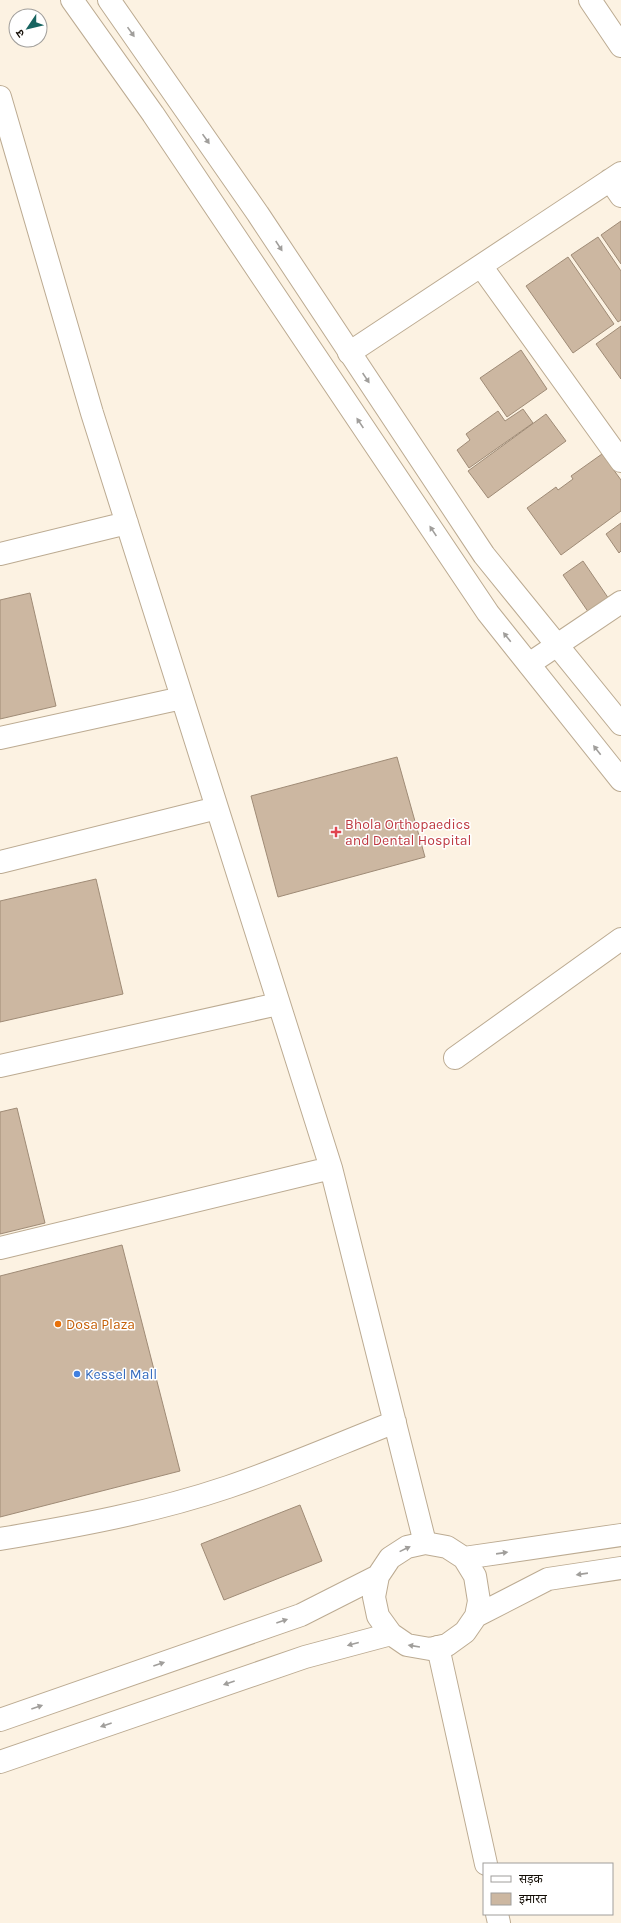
<svg xmlns="http://www.w3.org/2000/svg" width="621" height="1923" viewBox="0 0 621 1923" font-family="Karla,'Noto Sans Devanagari',sans-serif">
  <style>
    .building { fill: #ccb7a1; stroke: #9f8b76 }
    .lines { fill: none; stroke-linecap: round; stroke-linejoin: round }
    .minor-casing { stroke: #bcab92; stroke-width: 24 }
    .major-casing { stroke: #bcab92; stroke-width: 24 }
    .minor { stroke: #fff; stroke-width: 22 }
    .major { stroke: #fff; stroke-width: 22 }
    .oneway { fill: #a09e9b }
    .health-dot { fill: #e0444e; stroke: #fff; stroke-width: 1.5 }
    .food-dot { fill: #e8710a; stroke: #fff; stroke-width: 1.5 }
    .shop-dot { fill: #3f7fe0; stroke: #fff; stroke-width: 1.5 }
    .labels { text-anchor: middle; dominant-baseline: central; stroke-width: 3; stroke-linejoin: round; paint-order: stroke }
    .health-label { font-size: 14px; fill: #be3a42; stroke: #fff; text-anchor: start }
    .food-label { font-size: 14px; fill: #c56008; stroke: #fff; text-anchor: start }
    .shop-label { font-size: 14px; fill: #366cbe; stroke: #fff; text-anchor: start }
  </style>
  <rect width="100%" height="100%" fill="#fcf2e2"/>
  <path class="building" d="M621,221v43l-20,-29z
    M598,237l23,34v49l-3,2 -47,-67z
    M568,257l46,67 -41,29 -47,-67z
    M621,326v53l-25,-35z
    M521,350l26,39 -40,28 -27,-39z
    M523,409l10,14 -64,45 -12,-18 13,-10 -4,-6 32,-23 7,10z
    M546,414l20,27 -78,57 -20,-27z
    M602,454l19,26v31l-60,44 -34,-47 29,-21 2,3 15,-11 -2,-3z
    M621,523v28l-2,2 -13,-19z
    M583,561l28,41 -20,14 -28,-41z
    M30,593l26,113 -56,13v-119z
    M397,757l28,100 -147,40 -27,-101z
    M96,879l27,115 -123,28v-121z
    M17,1108l28,115 -45,11v-122z
    M122,1245l58,226 -180,46v-241z
    M300,1505l22,56 -98,39 -23,-56z"/>
  <g class="lines">
    <defs>
      <path id="minor" d="M590,0l31,46
        M0,97l92,316 239,755 94,375
        M610,180l11,16
        M481,266l140,195
        M349,353l272,-180
        M0,554l127,-31
        M529,664l92,-62
        M0,738l182,-40
        M0,862l217,-54
        M455,1058l166,-119
        M0,1066l278,-62
        M0,1248l331,-80
        M0,1539c77,-13 154,-27 228,-52 56,-19 111,-43 167,-65
        M438,1647l48,217
        M497,1914l2,9"/>
      <path id="major" d="M72,0l81,114 335,499 133,167
        M109,0l149,214 226,341 137,169
        M464,1558l157,-23
        M476,1616l72,-37 73,-11
        M0,1720l301,-105 77,-39 12,-18 17,-11 18,-4 22,4 17,11 11,18 4,25 -3,15 -11,16 -18,13 -17,4 -23,-4 -16,-11 -13,-18 -4,-19 4,-21
        M0,1762l305,-105 86,-23"/>
    </defs>
    <use href="#minor" class="minor-casing"/>
    <use href="#major" class="major-casing"/>
    <use href="#minor" class="minor"/>
    <use href="#major" class="major"/>
  </g>
  <defs><path id="oneway-solid" d="M-6-.8H1V-3.2L6.5 0L1 3.2V.8H-6Z"/></defs>
  <g class="oneway">
    <use href="#oneway-solid" transform="translate(131 32) rotate(55)"/>
    <use href="#oneway-solid" transform="translate(206 139) rotate(55)"/>
    <use href="#oneway-solid" transform="translate(279 246) rotate(57)"/>
    <use href="#oneway-solid" transform="translate(366 378) rotate(56)"/>
    <use href="#oneway-solid" transform="translate(360 423) rotate(-124)"/>
    <use href="#oneway-solid" transform="translate(433 531) rotate(-124)"/>
    <use href="#oneway-solid" transform="translate(507 637) rotate(-129)"/>
    <use href="#oneway-solid" transform="translate(597 750) rotate(-128)"/>
    <use href="#oneway-solid" transform="translate(405 1549) rotate(-26)"/>
    <use href="#oneway-solid" transform="translate(502 1553) rotate(-8)"/>
    <use href="#oneway-solid" transform="translate(582 1574) rotate(172)"/>
    <use href="#oneway-solid" transform="translate(282 1621) rotate(-19)"/>
    <use href="#oneway-solid" transform="translate(353 1644) rotate(165)"/>
    <use href="#oneway-solid" transform="translate(414 1646) rotate(-171)"/>
    <use href="#oneway-solid" transform="translate(159 1664) rotate(-19)"/>
    <use href="#oneway-solid" transform="translate(229 1683) rotate(161)"/>
    <use href="#oneway-solid" transform="translate(37 1707) rotate(-19)"/>
    <use href="#oneway-solid" transform="translate(106 1725) rotate(161)"/>
  </g>
  <path class="health-dot" d="M334 826h4v4h4v4h-4v4h-4v-4h-4v-4h4z"/>
  <circle class="food-dot" cx="58" cy="1324" r="4"/>
  <circle class="shop-dot" cx="77" cy="1374" r="4"/>
  <g class="labels">
    <g class="health-label">
      <text x="345" y="824">Bhola Orthopaedics<tspan x="345" dy="16">and Dental Hospital</tspan></text>
    </g>
    <g class="food-label">
      <text x="66" y="1324">Dosa Plaza</text>
    </g>
    <g class="shop-label">
      <text x="85" y="1374">Kessel Mall</text>
    </g>
  </g>
  <rect x="483" y="1863" width="130" height="52" fill="#ffffff" stroke="#a09e9b"/>
  <rect x="491" y="1876" width="20" height="6" fill="#ffffff" stroke="#a09e9b"/>
  <text x="519" y="1883" font-size="12" fill="#120c04">सड़क</text>
  <rect x="491" y="1893" width="20" height="12" fill="#ccb7a1" stroke="#a09e9b"/>
  <text x="519" y="1903" font-size="12" fill="#120c04">इमारत</text>
  <g transform="translate(28 28) rotate(235)"><circle r="19" fill="#ffffff" stroke="#a09e9b"/>
  <path d="M0-3L7 15L0 10L-7 15Z" fill="#176460"/>
  <text y="-6" font-size="11" font-weight="bold" text-anchor="middle" fill="#120c04">उ</text>
  </g>
</svg>
